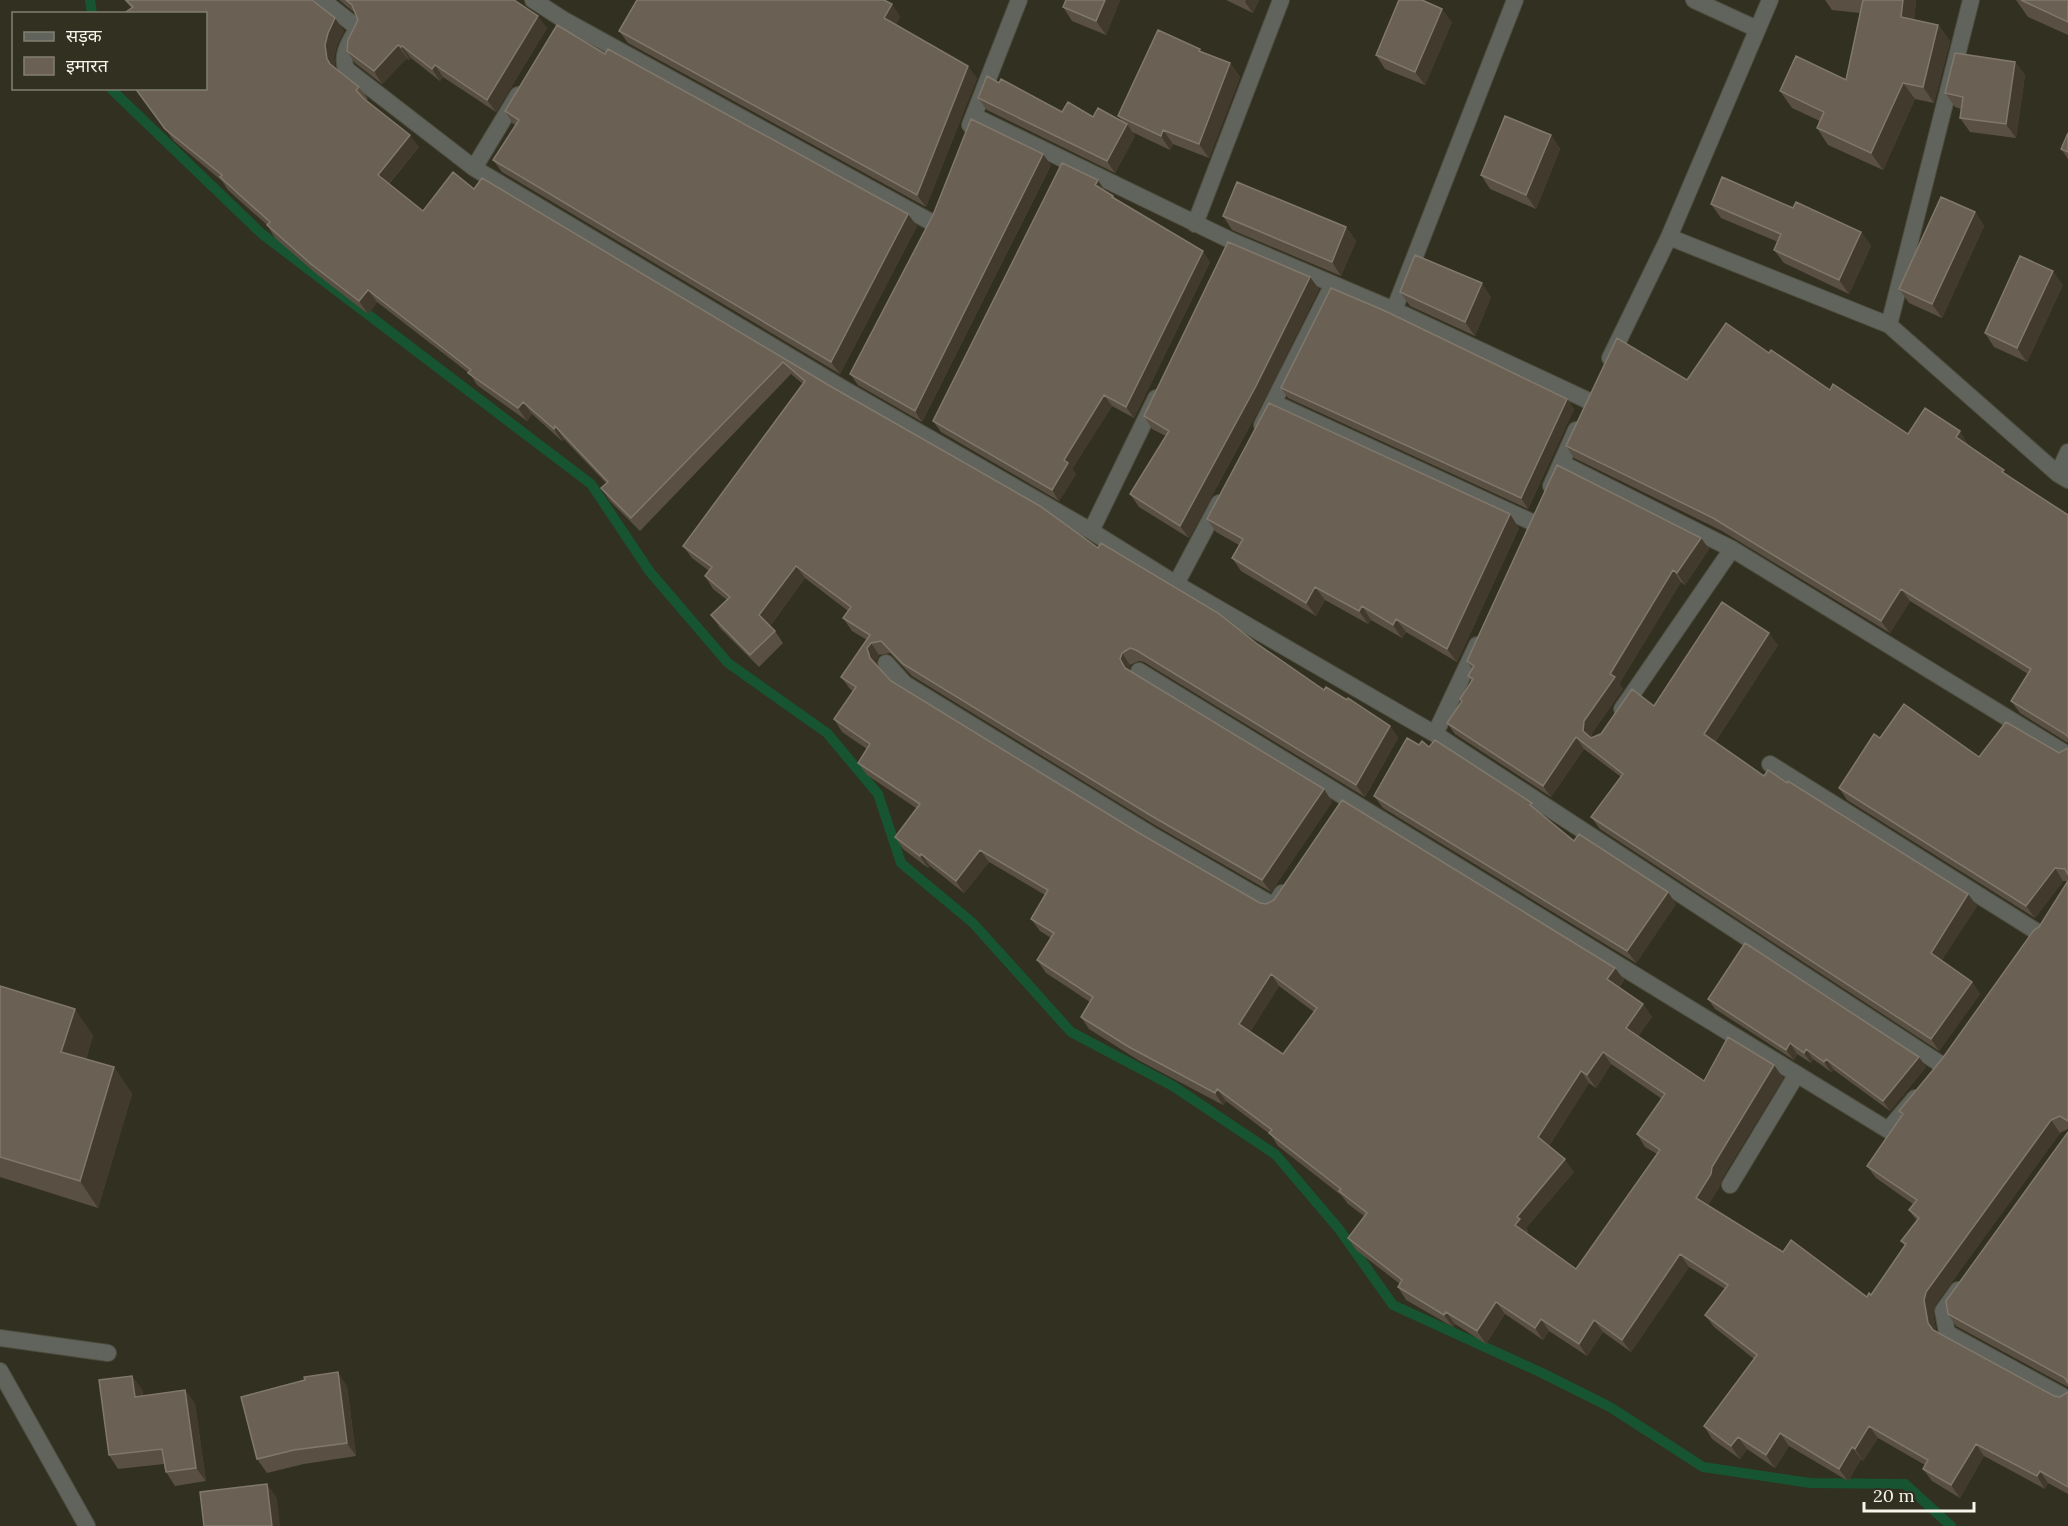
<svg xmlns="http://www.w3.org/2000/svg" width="2068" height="1526" viewBox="0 0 2068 1526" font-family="Lora,'Noto Sans Devanagari',serif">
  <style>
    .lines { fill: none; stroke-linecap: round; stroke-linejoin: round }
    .stream { stroke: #175432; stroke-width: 10 }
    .minor-casing { stroke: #4d4c3c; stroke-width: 18 }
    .minor { stroke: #61645d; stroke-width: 16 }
    .wall { fill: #594f42; fill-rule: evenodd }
    .shaded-wall { fill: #423b2d }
    .building { fill: #6a6154; stroke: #80786c; stroke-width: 1.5; fill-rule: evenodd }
  </style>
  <rect width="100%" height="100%" fill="#323020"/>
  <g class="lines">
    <path class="stream" d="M90,0l2,14
      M110,88l152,146 329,250 59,88 78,91 99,70 51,61 23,69 72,60 98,109 102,54 103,69 63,74 54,76 149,68 68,34 93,60 107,16 95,1 46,42"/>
    <defs>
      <path id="minor" d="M322,0l32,25 2,6c-7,12 -15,24 -10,38l128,99 370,221 247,142 85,53 259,150 507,331
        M533,0l31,20 367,202
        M1694,0l63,29
        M974,116l258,125 162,69 195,91
        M970,125l49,-125
        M474,168l44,-73
        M1195,224l86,-224
        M1669,237l220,88 169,149 10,6
        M1394,310l121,-310
        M1889,325l82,-325
        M1610,358l59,-121 101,-237
        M1274,403l260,120
        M1262,425l71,-141
        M1561,463l171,86 336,206
        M2058,474l10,-22
        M1551,486l25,-56
        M1091,531l65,-133
        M1176,584l43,-81
        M886,663l19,21 248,152 121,70 8,-13
        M1139,671l749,459 27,-32
        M1622,709l110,-160
        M1435,734l42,-89
        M1770,764l269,169
        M1730,1185l67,-111
        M1958,1290l-15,21 4,22 121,66
        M0,1338l108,15
        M0,1371l87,155"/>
    </defs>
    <use href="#minor" class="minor-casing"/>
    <use href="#minor" class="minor"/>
  </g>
  <path class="wall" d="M124,0h188l32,31 -7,14 -3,12 1,11 24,19 9,12 -2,1 53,47 -30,37 34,27 51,-22 8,-11 774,465 68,47 23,10 43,26 8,12 -33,59 -221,-135 -5,-1 -9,4 -1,5 195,119 8,13 -61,90 -113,-65 -246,-151 -22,-23 -11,2 -3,5 1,6 14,15 248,152 121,70 355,65 9,12 -5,8 24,16 9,13 -14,19 66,45 70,-16 9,13 -62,102 -1,6 -12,19 75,47 84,45 4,-2 34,-49 -4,-5 16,-20 -8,-11 4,-6 -37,-26 -9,-12 35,-50 -3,-5 43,-52 97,-132 29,-46v248l-8,4 -125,172 -2,7 3,19 118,65 6,1 8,-5v102l-20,-11 -3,6 -61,-33 -24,42 -28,-17 -9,-12 2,-4 -47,-27 -15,23 -2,-2 -13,22 -59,-35 -14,22 -28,-19 -7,10 -28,-20 -8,-13 50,-67 -40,-32 -9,-12 20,-26 -36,-22 -58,85 -28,-20 -16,24 -38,-25 -6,9 -38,-26 -19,30 -31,-20 -2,3 -47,-27 -8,-13 2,-3 -44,-34 -8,-12 16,-22 -16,-12 -6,-8 -64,-50 -7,-11 -45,-34 -3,4 -85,-45 -49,-31 -8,-12 9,-15 -44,-29 -9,-13 14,-22 -11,-7 -9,-12 14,-24 -56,-33 -25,31 -34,-27 -2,2 -25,-19 -8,-12 21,-29 -49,-33 -9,-12 9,-14 -25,-17 -8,-13 19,-28 -3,-2 -9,-12 26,-37 -15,-9 -9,-13 5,-7 -43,-33 -35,48 5,5 8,12 -24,24 -39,-39 -9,-13 16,-15 -14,-11 -8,-13 4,-5 -17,-13 -9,-12 120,-162 -12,-10 -151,157 -30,-30 -9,-13 5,-5 -42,-44 -2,2 -30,-27 -5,7 -50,-36 -7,-11 -93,-72 -9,12 -49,-38 -44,-38 -8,-13 -39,-35 -6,-9 -48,-40 -39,-53h71zM1279,986l35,26 -31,42 -33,-22zM1611,1064l51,35 -25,35 8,13 12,7 -81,115 -49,-36 1,-2 -2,-3 48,-56 -25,-26 40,-63 7,5z
    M339,0h175l33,28 -51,84 -53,-35 -3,4 -29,-23 -2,2 -2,-2 -25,26 -27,-21 -8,-12 11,-31 -3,-7z
    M1120,0l-14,35 -34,-14 -9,-14z
    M1226,0h33l-6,13z
    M1825,0h91l-2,20 24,5 12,16 -16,62 -19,-4 -32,71 -55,-25 -11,-17 3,-7 -28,-13 -12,-17 66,-11 14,-67 -28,-3z
    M2016,0h52v35l-40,-18z
    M900,16l-4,8 81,54 -51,129 -298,-164 -9,-12z
    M1452,22l-27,63 -40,-16 -9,-14z
    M1200,49l3,4 27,10 10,14 -31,81 -36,-14 -3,6 -38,-18 3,4 -20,37 -128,-63 -9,-12 21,-15 63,29 60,9 -4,-5z
    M605,54l312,172 -77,148 -338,-202 -9,-12 23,-35 -3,-1 -8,-13z
    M2015,62l10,13 -9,63 -46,-6 -10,-14 1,-9 -6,-2 -10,-14z
    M2068,133v26l-7,-10z
    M1551,135l9,14 -24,60 -46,-20 -9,-14z
    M1051,165l-129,257 -64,-37 -8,-11z
    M1098,180l7,11 8,5 3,3 94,63 -76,156 -22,-12 -40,63 4,5 -17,27 -118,-69 -8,-11z
    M1711,204l150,28 10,14 -22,48 -65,-31 -10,-13 4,-8 -57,-24z
    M1975,212l9,14 -42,92 -33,-15 -10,-14z
    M1223,216l123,11 10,14 -15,35 -109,-46z
    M1310,277l9,12 -54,109 -76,140 -50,-31 -9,-13 36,-58 -14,-7 -8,-13z
    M2063,285l-36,77 -33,-15 -9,-14z
    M1400,292l91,5 -16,39 -65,-30z
    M1769,353l61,37 78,44 60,10 -1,1 41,31 60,39v228l-48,-30 -9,-12 17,-27 -118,-73 -20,32 -168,-102 -148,-73 -8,-12 121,-66z
    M1281,388l286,11 7,10 -46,100 -240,-111z
    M1207,519l312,9 -62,134 -51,-30 -4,6 -31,-18 -3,4 -43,-24 -9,16 -75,-45 -9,-13 7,-13 -23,-13z
    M1701,538l8,11 -24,36 -4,-3 -62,102 4,5 -31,44v4l186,-92 -63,97 49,34 23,7 190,123 -36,55 31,21 8,12 -41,57 -339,-222 -9,-12 30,-40 -37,-28 -33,48 -96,-63 -8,-11 14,-21 -1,-3 11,-18 -3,-5 4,-7 -5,-8z
    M1880,738l99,19 80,-4 9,-5v133h-5l-28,37 -188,-118 -8,-12z
    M1419,745l10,2 145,94 102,63 -40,59 -253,-155 -9,-12z
    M0,986l93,49 -7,24 28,8 18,27 -34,114 -98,-31z
    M1708,999l218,68 -36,44 -56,-41 -3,2 -18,-13 -2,4 -14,-9 -3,6 -79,-51z
    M2068,1132v255l-112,-61 -8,-12z
    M347,1386l9,70 -52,8 -37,9 -10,-14z
    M142,1389l1,7 42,-6 10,14 11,77 -31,5 -9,-14 -2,-8 -46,5 -9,-14z"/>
  <path class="shaded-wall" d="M1105,0h15l-14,35 -10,-14z
    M1246,0h13l-6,13 -8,-11z
    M1903,0h13l-3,33 -12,-16z
    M892,4l8,12 -7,14 -9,-12z
    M1442,9l10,13 -27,63 -10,-13z
    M538,16l9,12 -51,84 -9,-12z
    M335,18l9,13 -7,14 -3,12 2,15 -9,-13 -2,-14 3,-12z
    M1938,25l12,16 -16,62 -11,-16z
    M398,45l9,13 -25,26 -8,-13z
    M402,46l9,12 -2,2 -8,-13z
    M2015,62l10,13 -9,63 -10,-14z
    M1230,63l10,14 -31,81 -10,-14z
    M435,65l8,12 -3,4 -8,-12z
    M968,66l9,12 -51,129 -9,-12z
    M1903,83l12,16 -32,71 -12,-17z
    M1127,124l8,12 -20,37 -8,-12z
    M1163,130l10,14 -3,6 -9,-14z
    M410,135l9,12 -33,40 -8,-12z
    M1551,135l9,14 -24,60 -10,-14z
    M1043,154l8,11 -129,257 -7,-11z
    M1098,180l7,11 -10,-6z
    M1975,212l9,14 -42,92 -10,-14z
    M908,214l9,12 -77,148 -9,-12z
    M1346,227l10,14 -15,35 -9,-14z
    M1861,232l10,14 -22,48 -10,-14z
    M1203,251l7,11 -76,156 -8,-11z
    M2053,271l10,14 -36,77 -10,-14z
    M1310,277l9,12 -54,109 -76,140 -9,-12z
    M1482,283l9,14 -16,39 -10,-14z
    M368,290l9,12 -9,12 -9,-13z
    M1104,395l8,11 -40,63 4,5 -17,27 -7,-11 12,-30z
    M1567,399l7,10 -46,100 -7,-11z
    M523,402l9,12 -5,7 -9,-13z
    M555,426l9,13 -2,2 -8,-12z
    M1960,431l8,13 -4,6 -8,-13z
    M1510,514l9,14 -62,134 -10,-13z
    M1701,538l8,11 -24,36 -8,-12z
    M796,566l9,12 -37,50 -9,-13z
    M1673,570l8,12 -62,102 4,5 -31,44 -1,10 -8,-12 1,-10 26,-47z
    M1315,587l10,13 -9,16 -10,-13z
    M1901,589l9,12 -20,32 -9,-12z
    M1362,606l9,14 -3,4 -9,-13z
    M1396,619l10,13 -4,6 -9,-13z
    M1769,633l9,12 -66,101 -8,-12z
    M871,643l8,12 -3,5 2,10 -8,-12 -3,-10z
    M1122,653l8,12 -1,6 -4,-3 -5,-9z
    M1390,726l8,12 -33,59 -9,-12z
    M1576,737l8,12 -33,48 -8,-11z
    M1324,789l8,13 -61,90 -9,-12z
    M980,850l9,12 -25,31 -8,-12z
    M921,854l9,12 -2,2 -8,-12z
    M2055,868l8,13 -28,37 -9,-12z
    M1668,892l8,12 -40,59 -9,-12z
    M1968,894l9,12 -38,59 -8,-12z
    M1615,968l9,12 -8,12 -9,-13z
    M1271,974l8,12 -31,50 -9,-12z
    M1972,982l8,12 -41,57 -8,-12z
    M1643,1004l9,13 -17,24 -9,-13z
    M75,1009l18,26 -13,43 -19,-26z
    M1790,1043l7,11 -3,6 -8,-10z
    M1806,1049l7,10 -2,4 -7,-10z
    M1603,1052l8,12 -15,24 -9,-13z
    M1919,1057l7,10 -36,44 -7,-10z
    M1826,1059l8,11 -3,2 -7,-10z
    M1774,1065l9,13 -62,102 -1,6 -15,24 -9,-12 16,-31z
    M114,1067l18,27 -34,114 -18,-27z
    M1581,1071l8,12 -42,66 -9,-12z
    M1217,1089l9,12 -3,4 -8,-12z
    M2051,1120l9,13 -125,172 -2,7 4,23 -9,-12 -4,-23 2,-8z
    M1565,1159l9,13 -48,56 2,3 -4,6 -9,-12 2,-8z
    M1680,1254l9,13 -58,85 -9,-12z
    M1496,1302l9,12 -19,30 -9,-13z
    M1446,1312l9,12 -2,3 -9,-12z
    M1541,1319l8,12 -6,9 -8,-12z
    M1594,1320l9,12 -16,24 -8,-12z
    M338,1372l9,14 9,70 -9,-13z
    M132,1376l10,13 3,22 -10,-14z
    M185,1390l10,14 11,77 -10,-13z
    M1869,1426l9,12 -15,23 -8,-12z
    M1780,1433l9,13 -14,22 -9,-13z
    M1738,1437l9,12 -7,10 -9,-13z
    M1976,1444l8,12 -24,42 -9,-13z
    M1852,1447l9,12 -13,22 -9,-12z
    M2040,1471l8,12 -3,6 -8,-13z
    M267,1484l10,14 3,28h-8z"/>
  <path class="building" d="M126,0h186l23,18 -7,15 -3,12 2,14 3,5 29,23 -3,3 7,8 47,37 -32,40 45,36 30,-39 21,17 8,-11 348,208 210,120 58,42 3,-5 117,70 38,30 68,47 2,-3 21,13 1,-2 42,28 -34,59 -220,-135 -6,-2 -8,5 -2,6 5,9 199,121 -62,91 -112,-65 -247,-151 -22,-23 -10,2 -4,5 3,10 21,23 248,152 121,70 6,1 8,-4 68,-100 273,168 -8,11 36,25 -17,24 78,53 24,-44 46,28 -62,102 -1,7 -15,24 87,54 8,-12 76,57 2,-4 2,2 35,-51 -5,-3 18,-23 -10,-8 8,-10 -50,-34 36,-52 -4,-3 43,-52 92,-129 5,-3 29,-46v240l-8,-5 -9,4 -125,172 -2,8 4,23 5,7 121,66 6,1 8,-5v95l-28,-16 -3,5 -61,-32 -25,41 -28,-16 5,-9 -59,-34 -14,23 -3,-2 -13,22 -59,-36 -14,22 -28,-18 -7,9 -27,-20 53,-71 -52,-40 23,-30 -48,-31 -58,86 -28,-20 -15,24 -38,-25 -6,9 -39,-26 -19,29 -31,-19 -2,3 -46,-28 4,-7 -54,-42 19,-25 -28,-22 2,-2 -72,-56 3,-3 -55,-41 -2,4 -86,-46 -48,-30 12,-20 -56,-37 17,-27 -23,-14 17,-29 -68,-40 -24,31 -35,-27 -1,2 -25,-19 25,-33 -62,-41 12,-19 -36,-25 22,-32 -15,-10 29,-42 -27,-17 8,-11 -55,-41 -37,49 16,16 -25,24 -39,-40 19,-18 -25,-21 7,-9 -29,-21 122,-165 -22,-19 -152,156 -30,-30 7,-6 -53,-56 -1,3 -31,-27 -5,6 -50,-35 3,-3 -103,-80 -9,11 -48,-37 -44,-39 3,-3 -50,-45 2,-2 -57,-46 -30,-41h71v-74h-83l10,-7zM1271,974l46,34 -34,46 -44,-30zM1603,1052l62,42 -28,40 23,16 -84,119 -61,-44 5,-6 -3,-2 48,-58 -27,-22 43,-66 6,4z
    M346,0h168l24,16 -51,84 -52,-35 -3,4 -30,-23 -1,1 -3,-2 -24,26 -27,-20 1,-11 10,-20 -6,-15z
    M637,0h247l8,4 -8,14 84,48 -51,129 -298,-164z
    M1066,0h39l-9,21 -33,-14z
    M1399,0h23l20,9 -27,63 -39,-17z
    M1863,0h40l-2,17 37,8 -15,62 -20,-4 -32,70 -54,-25 7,-16 -44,-21 16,-35 50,24z
    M2021,0h47v22z
    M557,25l48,29 3,-5 300,165 -77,148 -338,-202 26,-40 -14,-9z
    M1158,30l42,19 -1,2 31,12 -31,81 -36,-14 -2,6 -43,-20z
    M1955,53l60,9 -9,62 -46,-6 3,-21 -18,-4z
    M987,76l12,7 2,-4 61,33 6,-10 25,15 5,-9 29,16 -20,37 -129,-63z
    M1505,116l46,19 -25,60 -45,-20z
    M971,119l72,35 -128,257 -65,-37 83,-159z
    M2068,133v19l-7,-3z
    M1062,163l36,17 -3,5 18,11 -1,1 91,54 -77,156 -22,-12 -40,65 4,3 -16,27 -119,-69z
    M1722,177l71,31 3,-6 65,30 -22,48 -65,-30 7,-16 -70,-30z
    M1237,182l109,45 -14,35 -109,-46z
    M1941,197l34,15 -43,92 -33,-15z
    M1228,242l82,35 -54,109 -76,140 -50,-32 39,-63 -25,-15z
    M1415,255l67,28 -17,39 -65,-30z
    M2020,256l33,15 -36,77 -32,-15z
    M1331,288l52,22 184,89 -46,99 -240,-110z
    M1726,323l43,30 2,-3 59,40 3,-6 75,50 17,-26 35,23 -4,6 48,33 -2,2 66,43v222l-3,-3 -54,-33 20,-32 -130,-80 -20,32 -168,-103 -147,-72 51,-108 70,42z
    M1269,403l241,111 -63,135 -51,-30 -3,6 -31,-19 -3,5 -44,-24 -9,16 -74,-45 11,-19 -36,-20z
    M1557,465l144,73 -24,35 -4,-3 -63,104 5,3 -31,44 -1,10 8,7 10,-4 31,-45 22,17 68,-104 47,31 -65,101 60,42 4,-6 19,13 1,-2 180,113 -37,59 41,29 -41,57 -340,-222 32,-43 -47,-37 -33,49 -96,-63 15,-22 -2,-2 13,-20 -5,-3 6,-10 -7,-5z
    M1904,704l75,53 27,-35 53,31 9,-5v127l-3,-6 -10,-1 -29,38 -187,-118 35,-54 6,4z
    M1407,738l12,7 3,-4 7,6 6,-7 97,63 -2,2 44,36 5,-7 89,58 -41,59 -253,-155z
    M1745,943l174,114 -36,44 -57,-42 -2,3 -18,-13 -2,4 -14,-10 -4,7 -78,-51z
    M0,986l75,23 -14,43 53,15 -34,114 -80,-24z
    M2068,1132v251l-3,-5 -117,-64 -2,-13z
    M338,1372l9,71 -53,7 -37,9 -16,-62 64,-17 -1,-3z
    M132,1376l3,21 50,-7 11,78 -30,4 -4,-23 -53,6 -10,-75z
    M267,1484l5,42h-68l-4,-34z"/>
  <rect x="12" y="12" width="195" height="78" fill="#323020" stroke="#807f71" stroke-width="1.5"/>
  <rect x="24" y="32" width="30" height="9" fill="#61645d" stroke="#807f71" stroke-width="1.5"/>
  <text x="66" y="42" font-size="18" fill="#f6f5eb">सड़क</text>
  <rect x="24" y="57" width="30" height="18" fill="#6a6154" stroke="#807f71" stroke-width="1.5"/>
  <text x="66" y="72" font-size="18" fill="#f6f5eb">इमारत</text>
  <path d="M1864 1502v9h110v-9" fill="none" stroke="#f6f5eb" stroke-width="3"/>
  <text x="1873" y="1502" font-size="18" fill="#f6f5eb" stroke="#323020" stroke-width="4.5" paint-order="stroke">20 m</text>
</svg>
